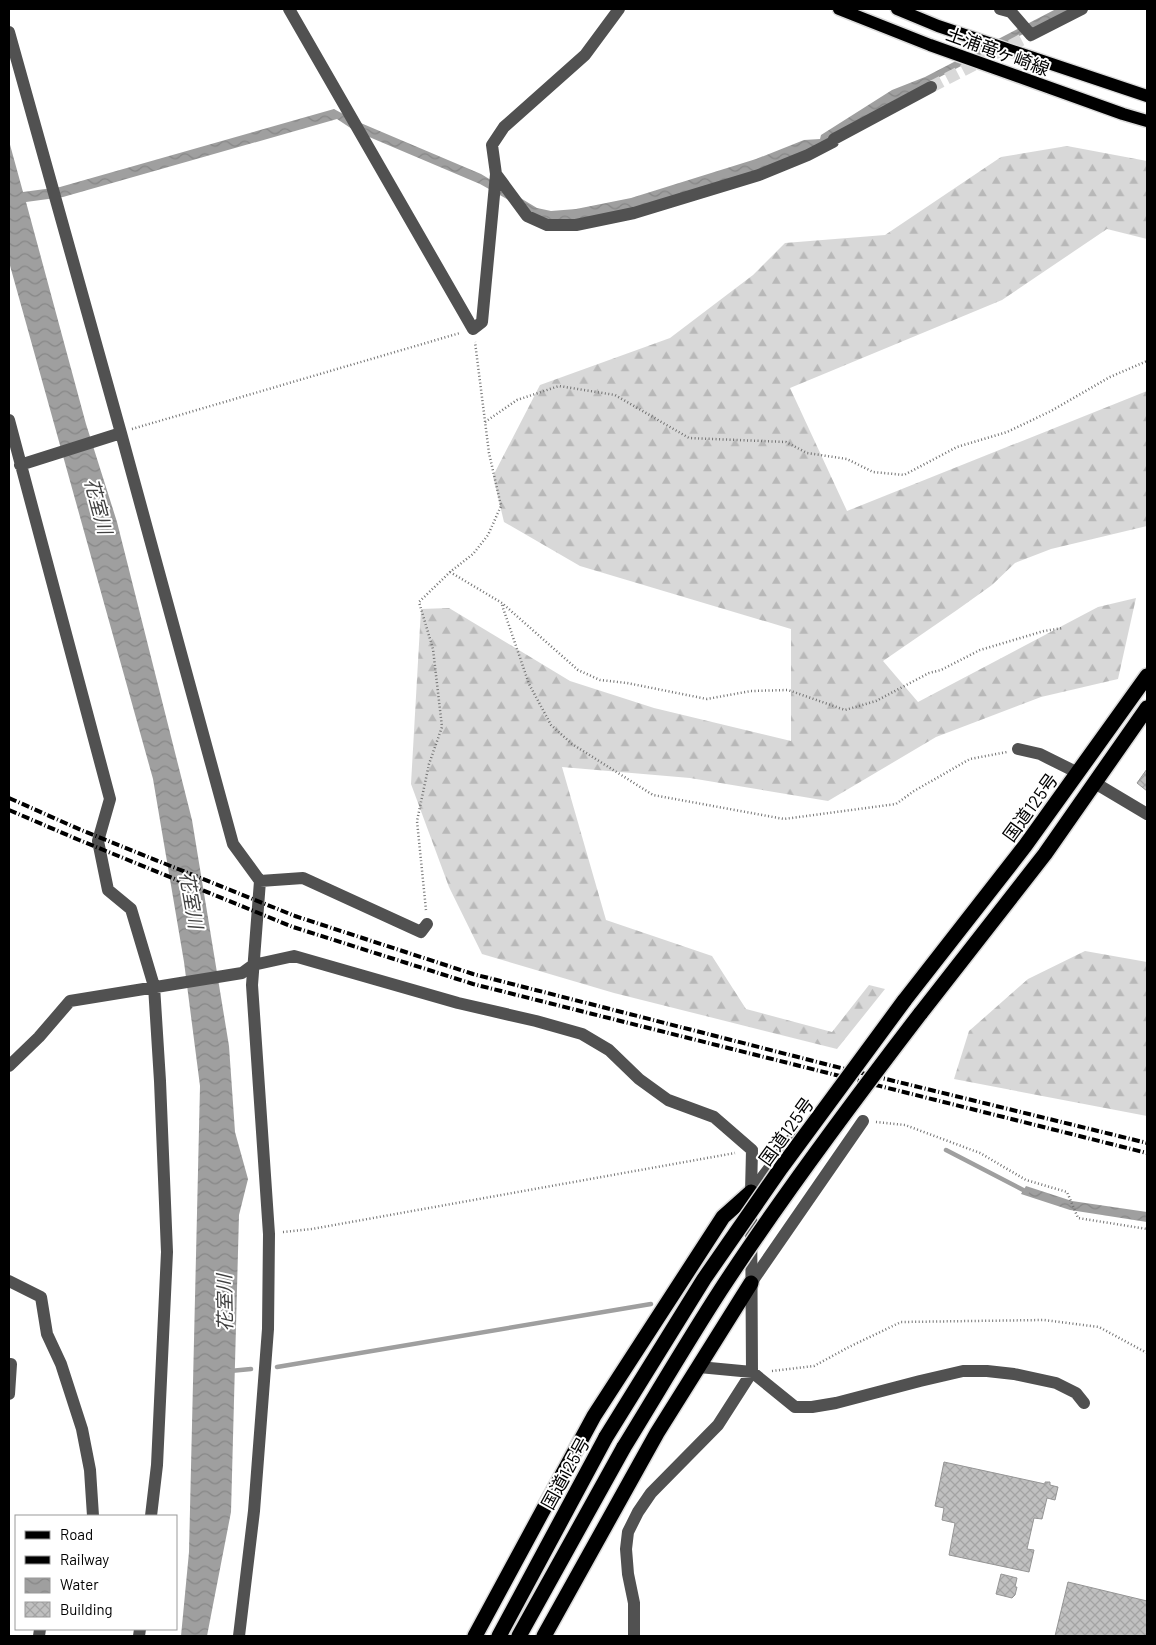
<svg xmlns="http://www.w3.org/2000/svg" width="1156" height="1645" viewBox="0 0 1156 1645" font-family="Barlow,'Noto Sans JP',sans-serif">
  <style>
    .forest { fill: url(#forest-firs) }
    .water { fill: url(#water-waves) }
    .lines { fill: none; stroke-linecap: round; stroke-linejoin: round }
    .stream { stroke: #9f9f9f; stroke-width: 4.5 }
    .building { fill: url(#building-cross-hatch); stroke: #959595 }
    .minor-tunnel { stroke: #d9d9d9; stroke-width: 12; stroke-dasharray: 12 6; stroke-linecap: butt }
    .major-casing { stroke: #dbdbdb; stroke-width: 15 }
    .highway-casing { stroke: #dbdbdb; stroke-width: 18 }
    .path { stroke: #737373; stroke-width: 2.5; stroke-dasharray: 1 2.5; stroke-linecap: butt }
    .minor { stroke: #515151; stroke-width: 12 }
    .major { stroke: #000; stroke-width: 12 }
    .highway { stroke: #000; stroke-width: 15 }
    .rail { stroke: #000; stroke-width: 4; stroke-dasharray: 8 2.5 1 2.5; stroke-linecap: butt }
    .highway-bridge-casing { stroke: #dbdbdb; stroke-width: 18; stroke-linecap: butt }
    .highway-bridge { stroke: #000; stroke-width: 15 }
    .labels { text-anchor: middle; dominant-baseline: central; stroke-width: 4; stroke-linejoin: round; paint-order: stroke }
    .street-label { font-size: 18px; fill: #000; stroke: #fff }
    .water-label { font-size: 19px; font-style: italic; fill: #404040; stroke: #fff }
  </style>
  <defs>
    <pattern id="forest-firs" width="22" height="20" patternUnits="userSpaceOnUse" patternTransform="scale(1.25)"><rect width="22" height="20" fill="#d8d8d8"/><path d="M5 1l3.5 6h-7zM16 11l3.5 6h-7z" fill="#b8b8b8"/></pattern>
    <pattern id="water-waves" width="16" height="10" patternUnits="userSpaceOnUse" patternTransform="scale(1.25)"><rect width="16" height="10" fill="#9f9f9f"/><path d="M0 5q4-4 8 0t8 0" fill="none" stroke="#878787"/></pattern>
    <pattern id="building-cross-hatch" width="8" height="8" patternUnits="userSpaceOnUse" patternTransform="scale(1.25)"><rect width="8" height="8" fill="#c0c0c0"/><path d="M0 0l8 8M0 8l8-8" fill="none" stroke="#a3a3a3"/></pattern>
  </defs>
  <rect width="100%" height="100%" fill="#fff"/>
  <path class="forest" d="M1067,146l80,15v78l-40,-10 -105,71 -212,88 57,123 300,-120v135l-96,23 -36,14 -23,22 -35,25 -74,51 35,41 180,-95 38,-9 -18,81 -77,18 -105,40 -108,64 -138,-23 -128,-11 44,153 106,36 34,53 86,23 37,-47 16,4 -48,60 -223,-56 -132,-39 -33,-67 -38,-103 10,-175 28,-1 121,73 84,27 137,33v-112l-211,-63 -76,-44 -11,-46 47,-91 130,-47 83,-63 32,-32 100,-8 116,-78z
    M1085,951l62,11v154l-193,-37 15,-48 59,-52z"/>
  <path class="water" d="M1056,9h16l-175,90 -68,42 -71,29 -125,38 -57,12 -27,1 -19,-9 -50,-28 -125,-53 -18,-12 -274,78 -37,5 60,222 31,98 75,298 37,226 6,86 13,47 -9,36 -8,297 -24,124h-26l8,-84 11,-466 -16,-124 -31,-183 -144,-517v-121l14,51 37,-5 274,-78 22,12 125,53 56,34 14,3 25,-2 55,-11 125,-39 48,-19 16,-1 1,-4 71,-45 33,-13z
    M1026,1186l46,15 75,11v10l-77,-12 -49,-16z"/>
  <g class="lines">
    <path class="stream" d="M946,1150l81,42
      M277,1367l374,-63
      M230,1371l21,-2"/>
  </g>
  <path class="building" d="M1147,769v22l-10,-8z
    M944,1462l101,22v-2h5v3l8,2 -3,13 -8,-2 -5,21 -8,-1 -7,31 7,1 -5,22 -80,-17 6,-32 -13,-3 2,-12 -9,-2z
    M1001,1574l16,4 -2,9h2l-2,8 -3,3 -16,-4z
    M1068,1582l79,19v35h-92z"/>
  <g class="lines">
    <path class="minor-tunnel" d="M931,87l100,-52"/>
    <defs>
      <path id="major" d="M839,9l91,36 193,69 24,7
        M897,9l41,17 209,70"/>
      <path id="highway" d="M904,1001l121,-155 122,-170
        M920,1014l125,-160 102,-146
        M475,1636l119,-220 129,-199 28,-25
        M499,1636l107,-199
        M519,1636l105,-189
        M544,1636l113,-203 94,-150"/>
    </defs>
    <use href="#major" class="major-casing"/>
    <use href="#highway" class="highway-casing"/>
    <path class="path" d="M485,422l32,-22 42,-14 56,9 74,43 97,4 21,11 40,6 26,13 31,3 53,-28 50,-15 44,-21 59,-34 37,-16
      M132,429l328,-96
      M450,572l52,31 76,67 22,10 27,3 80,16 44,-8 37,-1 57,20 31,-9 53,-28 12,-3 39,-20 64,-19 19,-3
      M502,605l27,79 22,41 21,19 81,51 131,24 112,-15 18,-13 56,-32 37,-7
      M426,910l-9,-89 12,-57 13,-37 -9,-78 -14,-47 31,-30 23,-18 15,-19 13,-29 -12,-53 -14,-111
      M876,1122l29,3 75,28 46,27 41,12 11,26 69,11
      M283,1232l29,-3 423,-76
      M772,1371l42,-5 35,-19 52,-25 143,-2 55,7 48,26"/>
    <path class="minor" d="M289,9l184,320 9,-7 14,-148 -4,-29 12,-18 81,-72 34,-46
      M1000,9l11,3 20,23 51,-26
      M9,32l112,401 112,411 27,37 43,-3 118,54 6,-8
      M496,174l31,42 20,9h29l58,-12 125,-38 49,-20 25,-13 1,-3 97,-52
      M9,420l101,379 -12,42 10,49 23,19 23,77 6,95 7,171 -10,213 -6,51
      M20,465l101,-32
      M1018,749l22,5 38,19
      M1095,783l52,31
      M9,1066l30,-29 31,-36 172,-28 11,-8 41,-9 164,47 78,18 46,13 27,16 30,29 29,21 46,17 38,33 -1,42 1,180 -34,53 -67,68 -13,19 -10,20 -2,17 2,25 6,29v33
      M751,1192l43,-56
      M9,1281l32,16 6,37 14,30 21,65 8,41 3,46
      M751,1283l112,-162
      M9,1364h2l-2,30
      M699,1367l53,5 43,35h17l24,-4 84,-22 43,-10h24l27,3 42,9 20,10 8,10
      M39,1636l1,-7
      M139,1636l1,-7
      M239,1636l15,-125 14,-182 1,-95 -17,-249 8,-104"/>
    <use href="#major" class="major"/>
    <use href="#highway" class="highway"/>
    <path class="rail" d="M9,798l72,32 214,86 178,58 360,92 314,77
      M9,810l70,30 214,87 180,57 674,169"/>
    <defs>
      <path id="highway-bridge" d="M606,1437l98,-158 77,-111 123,-167
        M624,1447c32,-52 63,-105 96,-156 62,-95 131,-187 200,-277"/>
    </defs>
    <use href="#highway-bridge" class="highway-bridge-casing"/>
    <use href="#highway-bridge" class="highway-bridge"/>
  </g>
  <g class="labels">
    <g class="street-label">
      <text transform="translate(998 51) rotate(20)">土浦竜ヶ崎線</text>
      <text transform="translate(1030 807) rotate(-54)">国道125号</text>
      <text transform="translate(786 1131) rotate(-54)">国道125号</text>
      <text transform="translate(565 1473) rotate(-61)">国道125号</text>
    </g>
    <g class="water-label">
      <text transform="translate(99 506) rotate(75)">花室川</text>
      <text transform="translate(192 900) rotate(80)">花室川</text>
      <text transform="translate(224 1303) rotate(-91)">花室川</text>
    </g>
  </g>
  <rect width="1156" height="1645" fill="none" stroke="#000000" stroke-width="20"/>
  <rect x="15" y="1515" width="162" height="115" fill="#ffffff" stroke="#999999"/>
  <rect x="25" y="1531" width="25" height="8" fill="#000000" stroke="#999999"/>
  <text x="60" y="1540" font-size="15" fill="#000000">Road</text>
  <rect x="25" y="1556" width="25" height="8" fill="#000000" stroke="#999999"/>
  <text x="60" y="1565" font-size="15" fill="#000000">Railway</text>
  <rect x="25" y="1578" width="25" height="15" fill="url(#water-waves)" stroke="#999999"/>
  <text x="60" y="1590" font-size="15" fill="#000000">Water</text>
  <rect x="25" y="1602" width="25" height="15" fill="url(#building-cross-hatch)" stroke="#999999"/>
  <text x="60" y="1615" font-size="15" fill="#000000">Building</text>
</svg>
